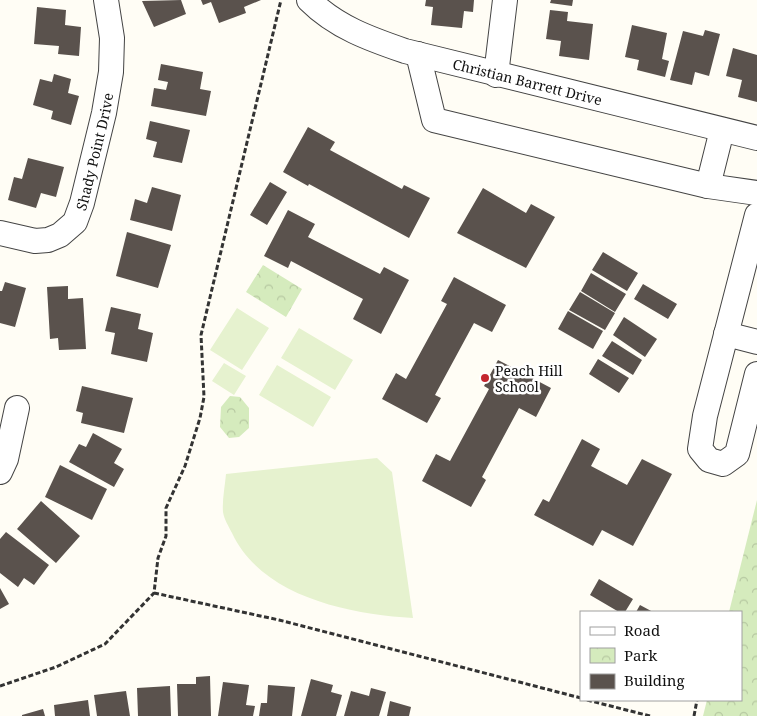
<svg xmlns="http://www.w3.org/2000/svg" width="757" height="716" viewBox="0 0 757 716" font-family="'Noto Serif',serif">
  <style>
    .park { fill: url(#park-crowns) }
    .pitch { fill: #e6f2cf }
    .building { fill: #5a524d }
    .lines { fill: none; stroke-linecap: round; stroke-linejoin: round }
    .minor-casing { stroke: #444; stroke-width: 26 }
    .path { stroke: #333; stroke-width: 3; stroke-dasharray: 5 2.5; stroke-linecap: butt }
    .minor { stroke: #fff; stroke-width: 24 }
    .poi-dot { fill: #c4262e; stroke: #fff; stroke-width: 2 }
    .labels { text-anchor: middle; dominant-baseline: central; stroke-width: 5; stroke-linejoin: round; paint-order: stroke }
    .street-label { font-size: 14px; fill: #111; stroke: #fff }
    .poi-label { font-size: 14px; fill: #111; stroke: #fff; text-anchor: start }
  </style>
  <defs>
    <pattern id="park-crowns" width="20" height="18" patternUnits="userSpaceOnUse" patternTransform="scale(1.25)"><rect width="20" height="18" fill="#d5ebbd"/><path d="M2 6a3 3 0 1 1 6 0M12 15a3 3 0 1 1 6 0" fill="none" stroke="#b6c8a1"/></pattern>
  </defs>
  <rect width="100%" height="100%" fill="#fffdf5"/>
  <path class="park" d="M263,265l39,24 -16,28 -40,-25z
    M230,396l10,1 9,11v20l-10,9 -10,1 -9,-11 1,-20z
    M757,500v216h-54l4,-16h34v-88h-12z"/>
  <path class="pitch" d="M237,308l32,20 -27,42 -32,-20z
    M299,328l54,32 -18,30 -54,-32z
    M224,363l22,13 -12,19 -22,-14z
    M277,365l54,32 -18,30 -54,-32z
    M377,458l15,14 21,146c-64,-4 -151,-21 -181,-85 -3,-6 -8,-14 -9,-21 -1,-12 2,-26 3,-38z"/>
  <path class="building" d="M181,0l5,14 -32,13 -12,-26z
    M201,0h60l-17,7 2,6 -27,10 -8,-21 -8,3z
    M426,0h48l-1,12 -9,-1 -2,17 -31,-3 2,-18 -8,-1z
    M551,0h22l-1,6 -22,-3z
    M37,7l29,3 -1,15 16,2 -2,29 -21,-2 1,-8 -25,-2z
    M550,10l18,2 -1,9 26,3 -4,36 -30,-4 2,-15 -15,-2z
    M632,25l35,8 -5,26 7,2 -4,16 -28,-7 2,-10 -14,-3z
    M705,30l15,4 -11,42 -14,-4 -3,13 -22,-5 13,-49 20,5z
    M733,48l24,7v47l-19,-5 4,-17 -16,-4z
    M161,64l42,8 -3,17 11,2 -5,25 -55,-10 3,-18 12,2 2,-8 -10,-2z
    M54,74l17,5 -3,14 11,3 -8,29 -20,-6 2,-8 -20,-6 7,-26 12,3z
    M150,121l40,9 -8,33 -29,-6 4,-15 -11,-3z
    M308,127l27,15 -5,8 72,39 2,-4 26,13 -21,40 -100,-54 -1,2 -25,-14z
    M28,158l36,9 -8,30 -15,-4 -5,15 -28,-8 6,-23 8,2z
    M270,182l17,10 -20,33 -17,-10z
    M152,187l29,8 -9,36 -42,-11 5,-21 12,4z
    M483,188l43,25 5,-9 24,13 -29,51 -69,-35z
    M288,210l27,14 -7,13 72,37 4,-7 25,13 -28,54 -28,-15 10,-20 -72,-38 -3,7 -24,-12z
    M127,232l44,13 -13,43 -42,-12z
    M603,252l35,21 -11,18 -35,-21z
    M591,273l35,21 -11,18 -34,-21z
    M454,277l52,28 -14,27 -18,-9 -39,72 6,3 -14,25 -45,-24 14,-26 10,6 41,-75 -6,-3z
    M5,282l21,6 -11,39 -15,-4v-32h2z
    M643,284l34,20 -9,15 -34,-20z
    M68,286v13l15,-1 3,51 -27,1 -1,-12 -8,1 -3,-52z
    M580,292l35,21 -10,17 -36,-20z
    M111,307l30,7 -3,15 15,4 -6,29 -36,-8 4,-21 -10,-2z
    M568,311l35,20 -10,18 -35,-20z
    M624,317l33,22 -12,18 -32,-22z
    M612,341l30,19 -9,15 -31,-19z
    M598,359l31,19 -10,15 -30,-19z
    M498,360l53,28 -15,29 -17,-9 -37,69 4,3 -15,27 -49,-26 14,-27 14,7 39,-72 -5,-3z
    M82,386l51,12 -9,35 -43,-10 2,-10 -7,-2z
    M93,433l29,16 -8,14 10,6 -10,18 -45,-25 10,-18 7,3z
    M582,439l18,10 -9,17 36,19 15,-26 30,15 -39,72 -31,-16 -9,16 -59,-31 9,-16 6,3z
    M60,465l47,24 -15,31 -47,-23z
    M41,501l39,35 -24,27 -39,-34z
    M6,532l43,33 -15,20 -10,-7 -6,9 -18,-14v-34z
    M599,579l34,20 -8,13h-6l-29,-17z
    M0,588l9,16 -9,5z
    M640,605l13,7h-17z
    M210,676l1,40h-33l-1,-32h19v-7z
    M311,679l22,6 -2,7 11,3 -6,21h-35z
    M223,682l26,3 -3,20 9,1 -2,10h-35z
    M268,685l27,2 -3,29h-33l2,-13h6z
    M170,686l1,30h-33l-1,-28z
    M371,688l15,4 -7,24h-35l7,-25 18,5z
    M126,691l4,25h-33l-3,-21z
    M88,700l2,16h-35l-1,-11z
    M390,701l21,6 -2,9h-22z
    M43,709l2,7h-23v-1z"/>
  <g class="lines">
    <defs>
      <g id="minor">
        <path id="s1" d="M309,0c27,27 61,39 96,51l352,87"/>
        <path d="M418,54l16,66 274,66 49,7"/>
        <path d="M496,75l9,-75"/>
        <path d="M708,186l14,-56"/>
        <path d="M757,215l-52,201 -5,33 9,11 14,4 14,-10 20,-80"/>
        <path id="s2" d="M0,233l35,8 13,-1 12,-5 15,-13 7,-19 22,-90 7,-41 1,-34 -6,-38"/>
        <path d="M726,334l31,8"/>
        <path d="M0,472l6,-13 11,-51"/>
      </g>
    </defs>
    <use href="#minor" class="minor-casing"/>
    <path class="path" d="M154,593l125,27 302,78
      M0,686l56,-19 49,-23 49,-51 4,-35 8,-22v-28l19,-42 15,-48 4,-21 -3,-62 80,-335
      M587,700l63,16
      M694,716l3,-16"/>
    <use href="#minor" class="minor"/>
  </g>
  <circle class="poi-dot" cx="485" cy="378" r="5"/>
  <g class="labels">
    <g class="street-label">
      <text stroke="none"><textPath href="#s1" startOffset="236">Christian Barrett Drive</textPath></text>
      <text stroke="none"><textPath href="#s2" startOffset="155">Shady Point Drive</textPath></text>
    </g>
    <g class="poi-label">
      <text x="495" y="370">Peach Hill<tspan x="495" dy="16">School</tspan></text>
    </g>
  </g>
  <rect x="580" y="611" width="162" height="90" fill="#ffffff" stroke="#a0a0a0"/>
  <rect x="590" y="627" width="25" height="8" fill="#ffffff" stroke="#a0a0a0"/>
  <text x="624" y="636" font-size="15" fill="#111111">Road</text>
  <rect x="590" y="648" width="25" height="15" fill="url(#park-crowns)" stroke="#a0a0a0"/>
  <text x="624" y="661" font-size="15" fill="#111111">Park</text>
  <rect x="590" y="674" width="25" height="15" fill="#5a524d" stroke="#a0a0a0"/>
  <text x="624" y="686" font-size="15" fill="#111111">Building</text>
</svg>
